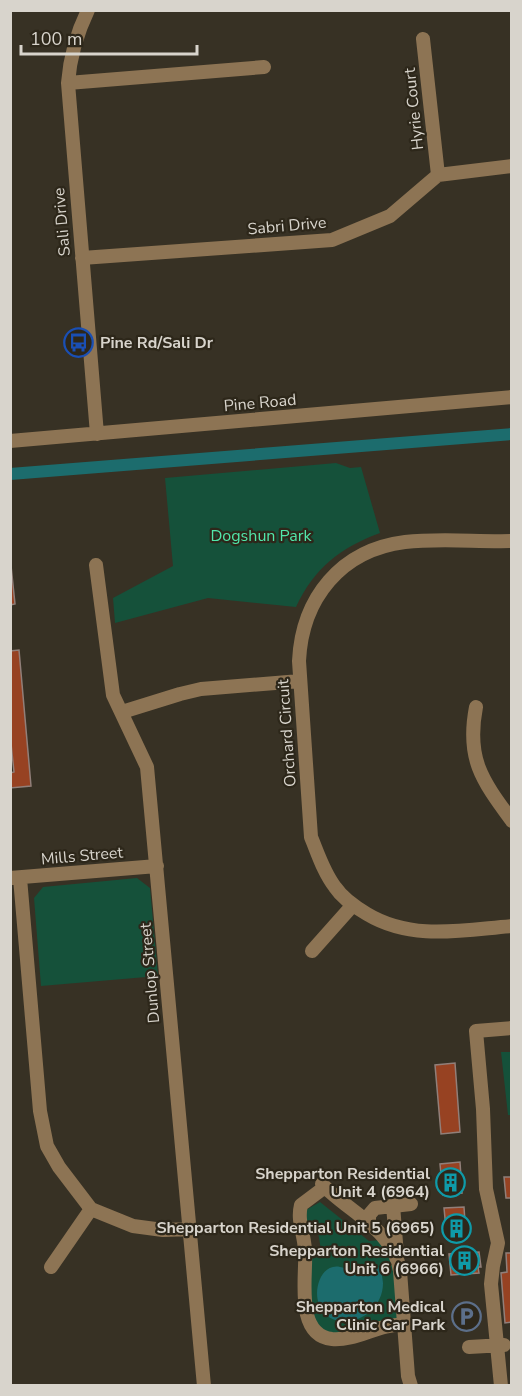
<svg xmlns="http://www.w3.org/2000/svg" width="522" height="1396" viewBox="0 0 522 1396" font-family="'Nunito Sans',sans-serif">
  <style>
    .green { fill: #15513a }
    .water { fill: #1c6c6d }
    .lines { fill: none; stroke-linecap: round; stroke-linejoin: round }
    .canal { stroke: #1c6c6d; stroke-width: 12 }
    .building { fill: #974222; stroke: #917f79; stroke-width: 1.5 }
    .minor { stroke: #8d7454; stroke-width: 14 }
    .labels { text-anchor: middle; dominant-baseline: central; stroke-width: 4.5; stroke-linejoin: round; paint-order: stroke }
    .street-label { font-size: 16px; fill: #d8d4cc; stroke: #2d271a }
    .poi-label { font-size: 16px; font-weight: bold; fill: #d8d4cc; stroke: #2d271a; text-anchor: end }
    .park-label { font-size: 16px; fill: #51e6aa; stroke: #2d271a }
  </style>
  <rect width="100%" height="100%" fill="#373124"/>
  <path class="green" d="M336,463l14,5 11,-1 19,66c-40,15 -65,34 -84,74l-88,-9 -93,25 -2,-25 60,-32 -8,-88z
    M137,878l13,10 8,88 -117,10 -7,-88 9,-11z
    M501,1052h10v63h-3z
    M320,1202l49,39 12,-1 11,12 6,65 -2,3 -44,13 -24,2 -16,-15 -2,-61 12,-3 -5,-30 -13,-1 2,-15z"/>
  <path class="water" d="M368,1263h6c7,5 8,11 9,20 0,37 -51,54 -64,21 -6,-14 2,-41 21,-37 6,1 12,4 17,6z"/>
  <g class="lines">
    <path class="canal" d="M10,474l502,-40"/>
  </g>
  <path class="building" d="M10,556l5,48 -5,1z
    M19,650l12,136 -21,2v-15l4,-1 -4,-38v-83z
    M455,1063l5,69 -19,2 -6,-69z
    M460,1162l2,31 -19,2 -3,-31z
    M504,1177h8v21h-6z
    M464,1207l2,30 -19,2 -3,-31z
    M479,1252l2,15h-3l1,6 -28,2 -2,-21z
    M506,1253h6v69l-7,1 -4,-50 6,-1z"/>
  <g class="lines">
    <path class="minor" d="M88,10c-12,25 -18,46 -20,73l29,351
      M423,39l15,136
      M68,83l196,-16
      M82,258l250,-18 58,-24 48,-41 74,-9
      M10,441l502,-44
      M512,541c-35,1 -72,-3 -107,1 -64,8 -103,56 -106,119l12,176c7,17 13,36 24,50 8,12 20,20 32,27 45,27 95,16 145,12
      M96,565l17,130 34,72 57,619
      M476,707c-10,52 6,73 36,114
      M122,712l58,-18 21,-5 99,-8
      M10,878l147,-12
      M20,878l20,233 7,35 12,21 32,42 42,17 30,4 28,-1
      M312,951l40,-45
      M322,1184c25,27 72,46 78,87l8,105 3,10
      M325,1187l-24,18c-4,16 3,28 4,45 2,25 -11,85 27,89 25,2 47,-16 72,-14
      M393,1205l4,50
      M369,1225v-10l6,-7 36,-4
      M51,1267l40,-58
      M469,1347l35,-2
      M501,1386l-10,-102 2,-18 5,-23 -12,-54 -3,-80 -7,-78 36,-3"/>
  </g>
  <defs>
    <symbol id="bus-ring" viewBox="-11 -11 22 22"><circle r="9.5" fill="#2d271a" stroke="#1a4fb4" stroke-width="1.5"/><path d="M-5-6H5V4H4V6H2V4H-2V6H-4V4H-5ZM-3.5-4V0h7V-4ZM-3.5 1.2v1.5H-2V1.2ZM2 1.2v1.5H3.5V1.2Z" fill="#1a4fb4"/></symbol>
    <symbol id="building-ring" viewBox="-11 -11 22 22"><circle r="9.5" fill="#2d271a" stroke="#0f9aa8" stroke-width="1.5"/><path d="M-4-6H4V6H1V3H-1V6H-4ZM-2.5-4.3h1.7v1.8h-1.7ZM.8-4.3h1.7v1.8H.8ZM-2.5-1h1.7V.8h-1.7ZM.8-1h1.7V.8H.8Z" fill="#0f9aa8"/></symbol>
    <symbol id="parking-ring" viewBox="-11 -11 22 22"><circle r="9.5" fill="#2d271a" stroke="#5c6f8a" stroke-width="1.5"/><path d="M-3.5-5.5H1a3.5 3.5 0 0 1 0 7H-1V5.5H-3.5ZM-1-3.4V-.6H.8a1.4 1.4 0 0 0 0-2.8Z" fill="#5c6f8a"/></symbol>
  </defs>
  <g fill-rule="evenodd">
    <use href="#bus-ring" x="62" y="326" width="33" height="33"/>
    <use href="#building-ring" x="434" y="1166" width="33" height="33"/>
    <use href="#building-ring" x="440" y="1212" width="33" height="33"/>
    <use href="#building-ring" x="448" y="1244" width="33" height="33"/>
    <use href="#parking-ring" x="450" y="1300" width="33" height="33"/>
  </g>
  <g class="labels">
    <g class="street-label">
      <text transform="translate(414 109) rotate(-96)">Hyrie Court</text>
      <text transform="translate(62 222) rotate(-95)">Sali Drive</text>
      <text transform="translate(287 226) rotate(-5)">Sabri Drive</text>
      <text transform="translate(260 403) rotate(-5)">Pine Road</text>
      <text transform="translate(287 733) rotate(-94)">Orchard Circuit</text>
      <text transform="translate(82 856) rotate(-5)">Mills Street</text>
      <text transform="translate(150 973) rotate(-95)">Dunlop Street</text>
    </g>
    <g class="poi-label">
      <text x="100" y="343" text-anchor="start">Pine Rd/Sali Dr</text>
      <text x="430" y="1174">Shepparton Residential<tspan x="430" dy="18">Unit 4 (6964)</tspan></text>
      <text x="435" y="1228">Shepparton Residential Unit 5 (6965)</text>
      <text x="444" y="1251">Shepparton Residential<tspan x="444" dy="18">Unit 6 (6966)</tspan></text>
      <text x="445" y="1307">Shepparton Medical<tspan x="445" dy="18">Clinic Car Park</tspan></text>
    </g>
    <g class="park-label">
      <text x="261" y="536">Dogshun Park</text>
    </g>
  </g>
  <rect width="522" height="1396" fill="none" stroke="#d8d4cc" stroke-width="24"/>
  <path d="M21 45v9h176v-9" fill="none" stroke="#d8d4cc" stroke-width="3"/>
  <text x="30" y="45" font-size="18" fill="#d8d4cc" stroke="#2d271a" stroke-width="4.5" paint-order="stroke">100 m</text>
</svg>
